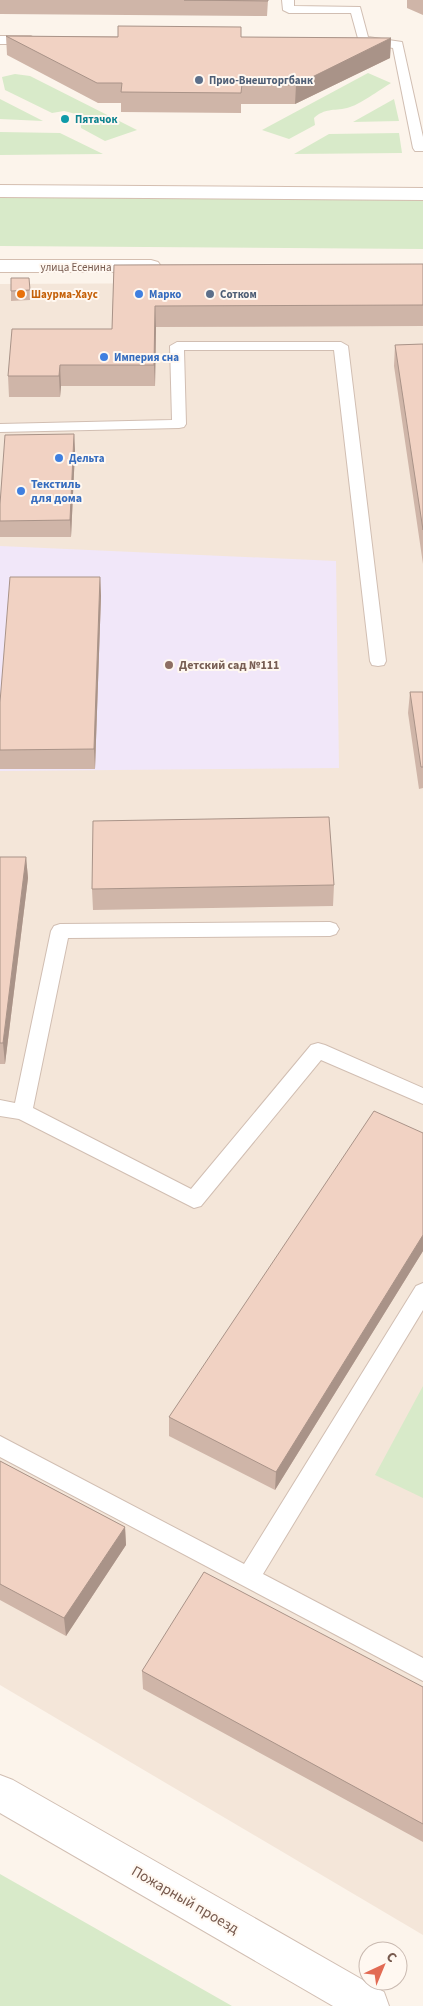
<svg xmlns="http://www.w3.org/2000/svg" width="423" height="2006" viewBox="0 0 423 2006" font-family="'Source Sans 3',sans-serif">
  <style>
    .residential { fill: #f4e6d9 }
    .education { fill: #f1e7f9 }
    .green { fill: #d8eac9 }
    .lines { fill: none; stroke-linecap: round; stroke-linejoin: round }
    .lane-casing { stroke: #d1beb2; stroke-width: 2 }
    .street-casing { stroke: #d1beb2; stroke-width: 2 }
    .secondary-casing { stroke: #d4beb0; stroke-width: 2 }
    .lane { fill: #fff; fill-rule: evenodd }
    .street { fill: #fff; fill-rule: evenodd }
    .secondary { fill: #fff; fill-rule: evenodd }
    .wall { fill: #cfb5a8 }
    .shaded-wall { fill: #a99388 }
    .building { fill: #f1d2c3; stroke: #a99388 }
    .service-dot { fill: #5c6f8a; stroke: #fff8f1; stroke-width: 2 }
    .culture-dot { fill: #0f9aa8; stroke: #fff8f1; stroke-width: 2 }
    .food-dot { fill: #e8710a; stroke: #fff8f1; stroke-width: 2 }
    .shop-dot { fill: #3f7fe0; stroke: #fff8f1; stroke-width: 2 }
    .education-dot { fill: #8d6e63; stroke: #fff8f1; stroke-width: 2 }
    .labels { text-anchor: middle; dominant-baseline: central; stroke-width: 4; stroke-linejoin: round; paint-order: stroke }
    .far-service-label { font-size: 11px; font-weight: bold; fill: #4e5e75; stroke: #fff8f1; text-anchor: start }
    .far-culture-label { font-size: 11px; font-weight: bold; fill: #0d838f; stroke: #fff8f1; text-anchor: start }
    .far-street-label { font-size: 11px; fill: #775a4e; stroke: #fff8f1 }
    .far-food-label { font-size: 11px; font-weight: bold; fill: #c56008; stroke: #fff8f1; text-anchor: start }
    .far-shop-label { font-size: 11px; font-weight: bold; fill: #366cbe; stroke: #fff8f1; text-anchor: start }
    .shop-label { font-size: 12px; font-weight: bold; fill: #366cbe; stroke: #fff8f1; text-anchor: start }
    .education-label { font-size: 12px; font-weight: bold; fill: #785e54; stroke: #fff8f1; text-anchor: start }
    .near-street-label { font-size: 15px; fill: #775a4e; stroke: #fff8f1 }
  </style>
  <rect width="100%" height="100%" fill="#fcf4eb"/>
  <path class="residential" d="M423,282v1653l-423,-250v-1401z"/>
  <path class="education" d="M0,546l336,15 3,207 -339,3z"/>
  <path class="green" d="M368,73l23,10c-12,7 -31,22 -44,25 -14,3 -22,0 -33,10l1,7 -26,14 -27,-9z
    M15,74l15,2 107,54 -32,11 -24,-13 -1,-13 -16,-4 -12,2 -47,-23 -3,-13z
    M0,99l43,22 -43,-2z
    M394,99l5,22 -46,1z
    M0,132l60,1 43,21 -103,1z
    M399,133l3,20 -108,1 35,-20z
    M0,197l423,3v49l-423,-3z
    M423,1386v112l-48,-23z
    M0,1874l232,132h-232z"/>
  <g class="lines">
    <defs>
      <path id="lane" d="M282,0h12v6l66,1 8,30 34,5 21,95v14h-8l-2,-3 -20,-100 -34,-6 -8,-29h-62l-6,-3z
        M0,36h31l6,4 -6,4h-31z
        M177,342h164l7,4 38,315 -2,4 -6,1 -6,-1 -2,-4 -36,-311h-150l2,74 -2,3 -5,1 -179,4v-8l172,-4 -2,-74z
        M330,922l6,2 3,5 -3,5 -6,2 -262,2 -35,170 158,81 120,-144 7,-2 7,2 98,43v16l-102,-44 -120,146 -7,2 -175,-89 -19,-3v-16l15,3 36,-172 3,-5 6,-2z
        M423,1283v27l-160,264 160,84v23l-423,-224v-21l244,128 172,-278z"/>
      <path id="street" d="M0,1775l13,5 371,212 5,14h-56l-333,-193z"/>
      <path id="secondary" d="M0,185l423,3v12l-423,-3z
        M0,260h151l7,2 3,4 -3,4 -7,2h-151z"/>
    </defs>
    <use href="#lane" class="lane-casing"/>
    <use href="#street" class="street-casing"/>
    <use href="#secondary" class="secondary-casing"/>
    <use href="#lane" class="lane"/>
    <use href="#street" class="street"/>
    <use href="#secondary" class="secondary"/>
  </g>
  <path class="wall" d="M0,0h268l-1,16 -267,-2z
    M407,0h16v15l-16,-7z
    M6,36l235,1 150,1 -1,20 -95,46h-54v9l-120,-1v-9h-23l-91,-48z
    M423,264v62l-267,1 -1,59h-94l-1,11h-51l-1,-21 104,-47 2,-64z
    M30,288v12l-19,1v-10z
    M423,344v220l-29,-198 1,-21z
    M74,434l1,17 -4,86h-71v-33z
    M100,577l1,19 -6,173h-95v-67z
    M410,692h13v96l-4,1 -11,-76z
    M0,857h26l2,21 -23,186h-5z
    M334,885l-1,21 -240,4 -1,-21z
    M423,1133v118l-148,239 -106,-54v-19z
    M0,1461l125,66 1,18 -60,91 -66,-36z
    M142,1671l281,16v155l-280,-153z"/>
  <path class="shaded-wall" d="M391,38l-1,20 -95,46 1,-19z
    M155,306l1,21 -1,59 -1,-21z
    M60,365l1,21 -1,11 -1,-21z
    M74,434l1,17 -4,86 -1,-17z
    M100,577l1,19 -6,173 -1,-20z
    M26,857l2,21 -23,186 -2,-21z
    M423,1235v16l-148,239 1,-18z
    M125,1527l1,18 -60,91 -2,-18z"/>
  <path class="building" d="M184,0h84v1z
    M118,26l123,1v10l150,1 -95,47 -54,-1 -1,9 -120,-1 1,-9h-25l-91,-47 112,1z
    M423,264v41l-268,1 -1,59h-94l-1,11h-51l4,-47h100l2,-64z
    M11,278h18l1,12 -19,1z
    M423,344v186l-28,-185z
    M74,434l-4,86 -70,1v-17l5,-69z
    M10,577h90l-6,172 -94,1v-48z
    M410,692h13v75h-2z
    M329,817l5,68 -242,4 1,-68z
    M0,857h26l-23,186h-3z
    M374,1111l49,22v102l-147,237 -107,-55z
    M0,1461l125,66 -61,91 -64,-34z
    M204,1572l219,115v137l-281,-153z"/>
  <g class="service-dot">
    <circle cx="199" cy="80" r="5"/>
    <circle cx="210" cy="294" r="5"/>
  </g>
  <circle class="culture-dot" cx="65" cy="119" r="5"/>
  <circle class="food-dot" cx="21" cy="294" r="5"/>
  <g class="shop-dot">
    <circle cx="139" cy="294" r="5"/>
    <circle cx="104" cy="357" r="5"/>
    <circle cx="59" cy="458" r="5"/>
    <circle cx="21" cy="491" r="5"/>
  </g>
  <circle class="education-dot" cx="169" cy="665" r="5"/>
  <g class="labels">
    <g class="far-service-label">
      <text x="209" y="80">Прио-Внешторгбанк</text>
      <text x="220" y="294">Сотком</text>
    </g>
    <g class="far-culture-label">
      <text x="75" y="119">Пятачок</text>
    </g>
    <g class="far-street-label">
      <text x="76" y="267">улица Есенина</text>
    </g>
    <g class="far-food-label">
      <text x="31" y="294">Шаурма-Хаус</text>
    </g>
    <g class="far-shop-label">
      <text x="149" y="294">Марко</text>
      <text x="114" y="357">Империя сна</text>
      <text x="69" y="458">Дельта</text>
    </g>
    <g class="shop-label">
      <text x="31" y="484">Текстиль<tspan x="31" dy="14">для дома</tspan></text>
    </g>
    <g class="education-label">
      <text x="179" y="665">Детский сад №111</text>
    </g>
    <g class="near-street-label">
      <text transform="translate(185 1900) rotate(30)">Пожарный проезд</text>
    </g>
  </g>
  <g transform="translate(383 1966) rotate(44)"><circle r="24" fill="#fff8f1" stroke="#c9b9b0"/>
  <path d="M0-4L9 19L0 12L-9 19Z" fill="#e26b54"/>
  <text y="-8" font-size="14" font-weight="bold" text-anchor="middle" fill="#775a4e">С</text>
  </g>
</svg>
